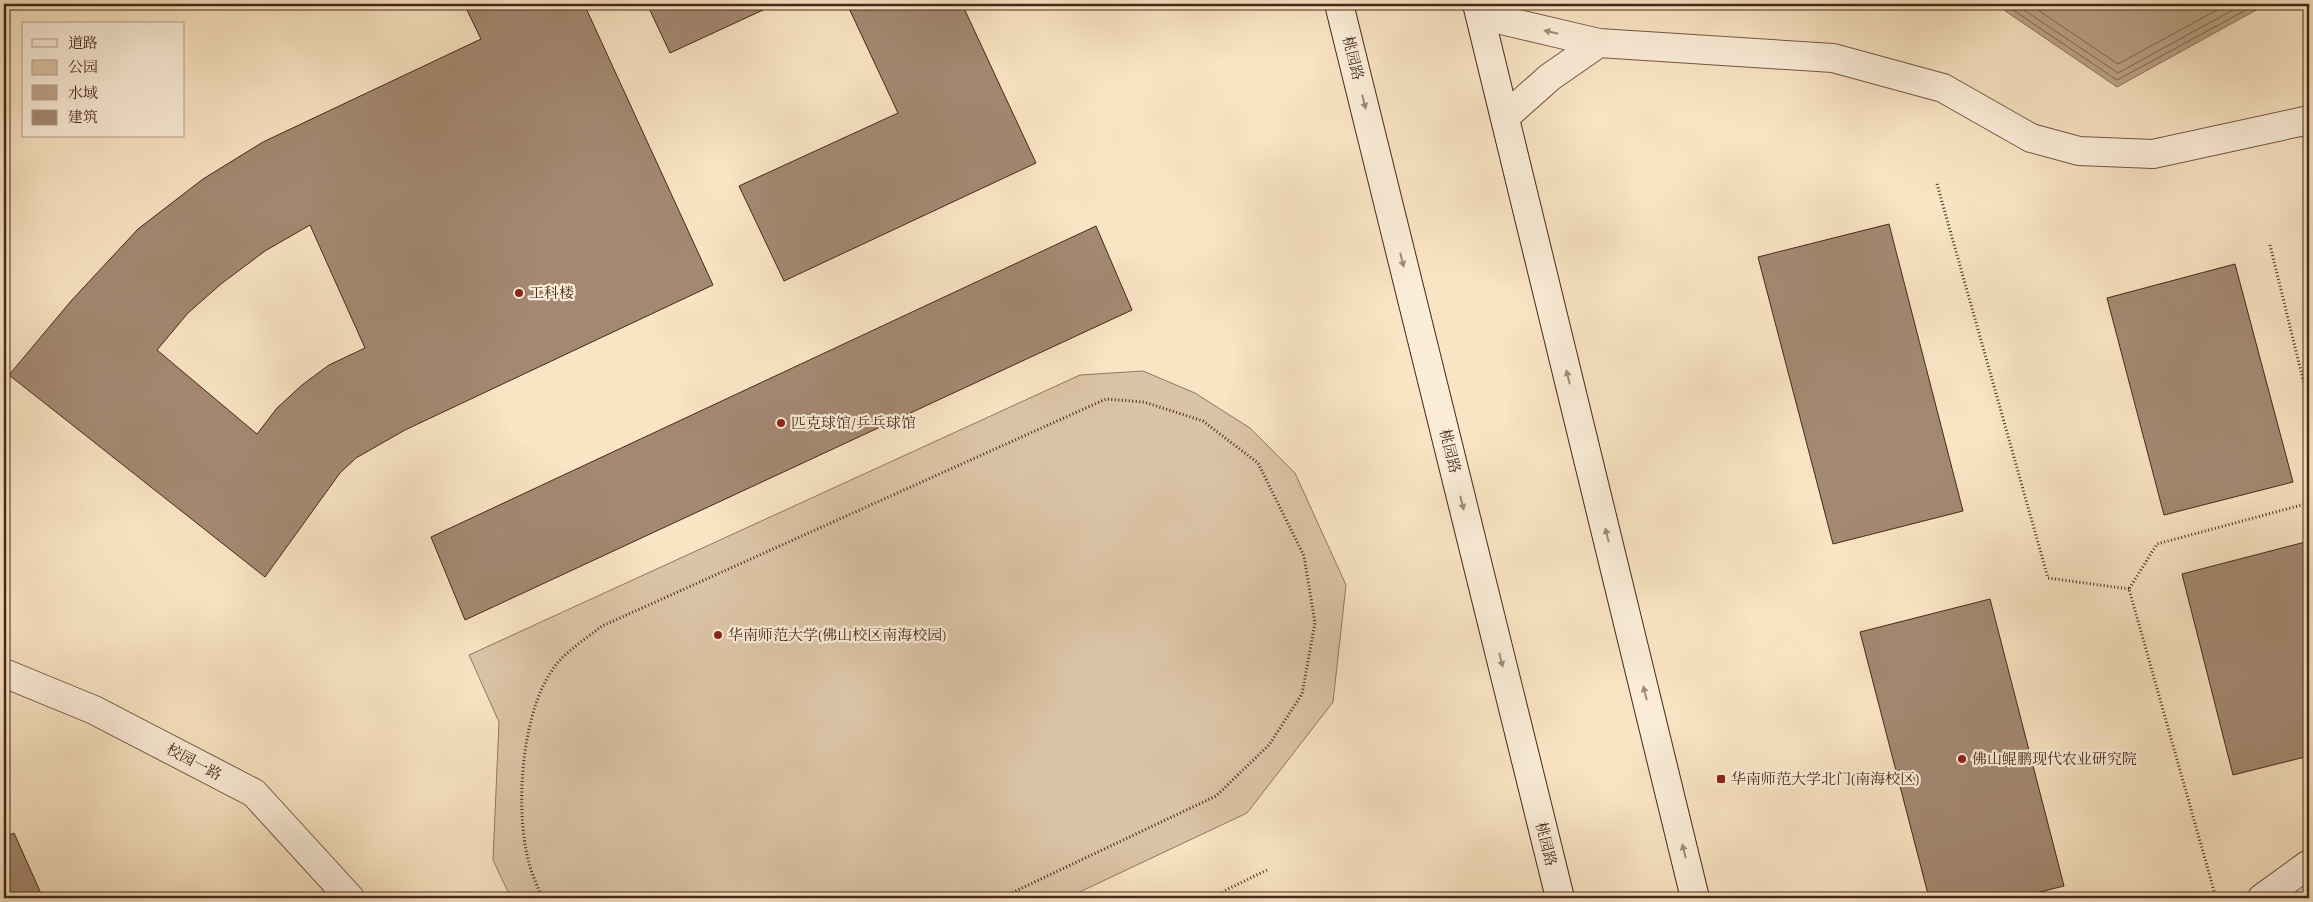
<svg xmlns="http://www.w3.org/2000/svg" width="2313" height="902" viewBox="0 0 2313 902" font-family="Alegreya,'Noto Serif SC',serif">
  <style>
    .green { fill: #dbc4a6; stroke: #927660 }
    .water { fill: #bda48a; stroke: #8e725d }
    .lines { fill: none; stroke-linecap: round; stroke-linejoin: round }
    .shore { stroke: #826652; stroke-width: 1 }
    .building { fill: #a48972; stroke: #48271a; fill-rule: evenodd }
    .minor-casing { stroke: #745644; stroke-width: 30 }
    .tertiary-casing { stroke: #745644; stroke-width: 30 }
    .secondary-casing { stroke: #48271a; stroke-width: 30 }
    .path { stroke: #48271a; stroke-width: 3; stroke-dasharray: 1 2.5; stroke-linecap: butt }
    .minor { stroke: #fbedd8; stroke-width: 28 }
    .tertiary { stroke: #fbedd8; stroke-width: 28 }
    .secondary { stroke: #fbedd8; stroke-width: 28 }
    .oneway { fill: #a28a79 }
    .poi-dot { fill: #8f2418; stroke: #fbedd8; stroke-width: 2 }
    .labels { text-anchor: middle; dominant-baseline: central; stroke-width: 4.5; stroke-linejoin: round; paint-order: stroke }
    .street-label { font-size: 15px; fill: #48271a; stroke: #fbedd8 }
    .poi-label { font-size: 15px; fill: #48271a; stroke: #fbedd8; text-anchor: start }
  </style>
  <rect width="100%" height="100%" fill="#f9e4c3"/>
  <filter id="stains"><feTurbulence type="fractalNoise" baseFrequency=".004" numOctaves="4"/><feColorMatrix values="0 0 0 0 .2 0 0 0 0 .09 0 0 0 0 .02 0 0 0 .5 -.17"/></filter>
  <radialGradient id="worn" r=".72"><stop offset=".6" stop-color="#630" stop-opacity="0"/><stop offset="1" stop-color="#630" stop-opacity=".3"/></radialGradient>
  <path class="green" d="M1143,371l52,22 55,35 45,45 51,112 -13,117 -86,111 -180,85h-556l-18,-38 6,-138 -30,-67 611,-280z"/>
  <path class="water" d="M1995,4h272l-150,83z"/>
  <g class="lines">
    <path class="shore" d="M2004,4l113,76 140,-76
      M2015,4l103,69 126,-69
      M2029,4l89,60 110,-60"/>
  </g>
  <path class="building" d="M464,4h120l129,281 -308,145 -49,28 -16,15 -75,104 -256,-202 62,-74 67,-72 65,-50 60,-37 218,-103zM310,225l55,123 -36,17 -27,20 -25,23 -20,26 -100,-84 31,-37 33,-29 44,-33z
    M647,4h129l-106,49z
    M847,4h115l74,159 -252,118 -45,-95 159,-73z
    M1889,224l74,287 -130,33 -75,-287z
    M1096,226l36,84 -667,310 -34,-83z
    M2235,264l58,218 -129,33 -57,-217z
    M2309,541v215l-76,19 -51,-201z
    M1990,599l74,287 -48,12h-87l-69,-266z
    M14,833l29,65h-39v-60z"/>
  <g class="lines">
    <defs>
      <path id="minor" d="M1480,15l119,28 234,15 110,30 88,50 48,13 74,3 156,-34
        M1505,117l45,-40 49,-34
        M4,673l90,37 160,83 96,105"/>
      <path id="tertiary" d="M2262,898l47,-34"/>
      <path id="secondary" d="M1339,4l221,894
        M1477,4l218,894"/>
    </defs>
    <use href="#minor" class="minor-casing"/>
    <use href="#tertiary" class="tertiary-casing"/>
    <use href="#secondary" class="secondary-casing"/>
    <path class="path" d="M1937,184l111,394 81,11
      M2270,245l39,159
      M542,898c-4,-11 -10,-23 -13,-35 -15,-54 -8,-162 32,-204 12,-12 28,-23 41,-33l504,-227 38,3 59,19 55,42 46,93 11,67 -13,71 -33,51 -53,51 -215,102
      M1218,898l6,-7 45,-22
      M2216,898l-87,-309 28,-45 152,-41"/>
    <use href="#minor" class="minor"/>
    <use href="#tertiary" class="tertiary"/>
    <use href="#secondary" class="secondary"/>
  </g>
  <defs><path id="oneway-solid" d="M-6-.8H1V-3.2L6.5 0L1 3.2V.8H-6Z" transform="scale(1.25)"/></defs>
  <g class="oneway">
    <use href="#oneway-solid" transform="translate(1551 32) rotate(-167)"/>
    <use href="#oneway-solid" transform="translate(1364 102) rotate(76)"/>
    <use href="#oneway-solid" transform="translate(1402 260) rotate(76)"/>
    <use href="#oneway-solid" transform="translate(1568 377) rotate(-104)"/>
    <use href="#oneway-solid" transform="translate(1462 503) rotate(76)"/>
    <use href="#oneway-solid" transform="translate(1607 535) rotate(-104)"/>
    <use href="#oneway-solid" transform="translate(1501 660) rotate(76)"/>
    <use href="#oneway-solid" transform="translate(1645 693) rotate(-104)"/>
    <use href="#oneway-solid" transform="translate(1684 851) rotate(-104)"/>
  </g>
  <g class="poi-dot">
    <circle cx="519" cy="293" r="5"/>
    <circle cx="781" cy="423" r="5"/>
    <circle cx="718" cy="635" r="5"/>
    <circle cx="1962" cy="759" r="5"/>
    <rect x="1716" y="774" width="10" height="10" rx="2.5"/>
  </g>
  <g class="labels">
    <g class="street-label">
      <text transform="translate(1353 58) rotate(76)">桃园路</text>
      <text transform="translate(1450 451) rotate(76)">桃园路</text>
      <text transform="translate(194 762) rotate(28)">校园一路</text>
      <text transform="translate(1546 844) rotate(76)">桃园路</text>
    </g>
    <g class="poi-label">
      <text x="529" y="293">工科楼</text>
      <text x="791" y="423">匹克球馆/乒乓球馆</text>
      <text x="728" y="635">华南师范大学(佛山校区南海校园)</text>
      <text x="1972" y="759">佛山鲲鹏现代农业研究院</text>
      <text x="1731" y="779">华南师范大学北门(南海校区)</text>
    </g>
  </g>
  <rect width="2313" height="902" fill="none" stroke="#f9e4c3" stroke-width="20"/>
  <rect x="5" y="5" width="2303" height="892" fill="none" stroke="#48271a" stroke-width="2.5"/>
  <rect x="10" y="10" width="2293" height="882" fill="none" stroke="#48271a"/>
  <rect x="22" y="22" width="162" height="115" fill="#fbedd8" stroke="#b39e8c"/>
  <rect x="32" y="39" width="25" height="8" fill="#fbedd8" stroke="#b39e8c"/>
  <text x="68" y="48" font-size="15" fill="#48271a">道路</text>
  <rect x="32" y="60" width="25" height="15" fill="#dbc4a6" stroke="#b39e8c"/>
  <text x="68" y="72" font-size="15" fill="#48271a">公园</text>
  <rect x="32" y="85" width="25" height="15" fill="#bda48a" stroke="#b39e8c"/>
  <text x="68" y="98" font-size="15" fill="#48271a">水域</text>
  <rect x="32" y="110" width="25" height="15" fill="#a48972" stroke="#b39e8c"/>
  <text x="68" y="122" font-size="15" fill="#48271a">建筑</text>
  <rect width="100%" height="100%" filter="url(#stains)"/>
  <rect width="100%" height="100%" fill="url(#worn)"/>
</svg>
